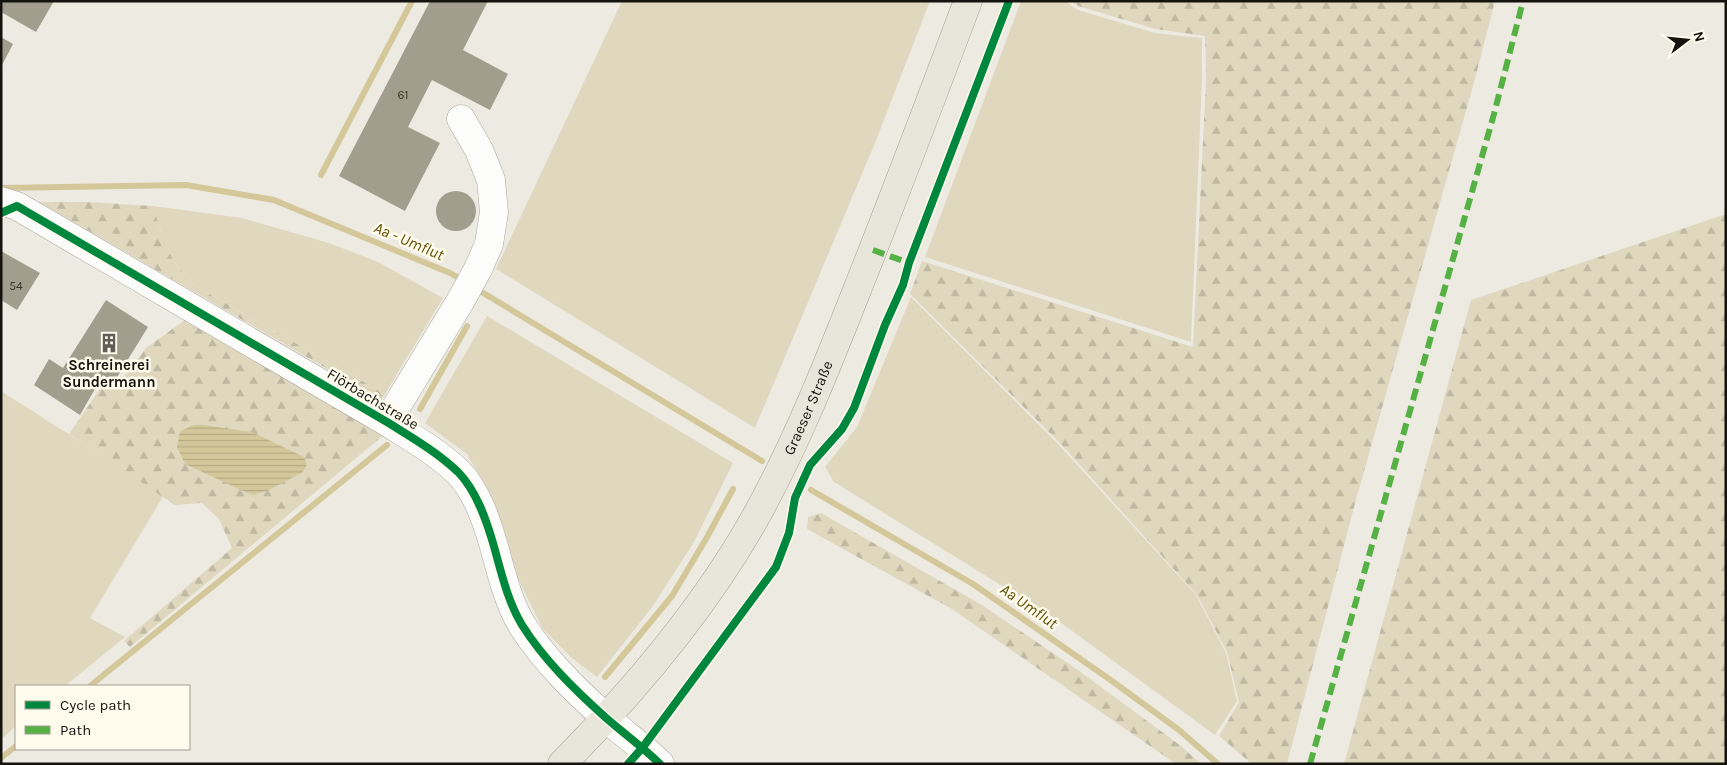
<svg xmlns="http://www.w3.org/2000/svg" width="1727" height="765" viewBox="0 0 1727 765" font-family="Karla,sans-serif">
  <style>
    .green { fill: #e0d8be }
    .forest { fill: url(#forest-firs) }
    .water { fill: url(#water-rules) }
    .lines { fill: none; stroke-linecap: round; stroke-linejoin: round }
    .stream { stroke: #d4c79a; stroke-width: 6 }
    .building { fill: #a29e8e }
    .minor-casing { stroke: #a9a7a1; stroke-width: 29 }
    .major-casing { stroke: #a5a08c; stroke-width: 29 }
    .minor { stroke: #fcfcfa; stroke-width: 28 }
    .major { stroke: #e8e5db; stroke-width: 28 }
    .quiet { stroke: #55b144; stroke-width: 6; stroke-dasharray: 12 6; stroke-linecap: butt }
    .cycleway-casing { stroke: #fffbed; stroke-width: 11 }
    .cycleway { stroke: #00873e; stroke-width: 8 }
    .labels { text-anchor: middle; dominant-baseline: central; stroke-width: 5; stroke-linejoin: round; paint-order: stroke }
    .number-label { font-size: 12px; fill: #38362d }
    .poi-label { font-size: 15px; font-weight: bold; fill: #15130d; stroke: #fffbed }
    .street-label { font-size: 15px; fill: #15130d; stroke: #fffbed }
    .water-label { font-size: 16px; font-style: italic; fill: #614e00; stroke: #fffbed }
  </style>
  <defs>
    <pattern id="forest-firs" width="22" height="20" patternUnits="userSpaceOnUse" patternTransform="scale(1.25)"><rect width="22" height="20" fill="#e0d8be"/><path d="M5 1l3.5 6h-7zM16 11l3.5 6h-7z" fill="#bfb8a2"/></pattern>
    <pattern id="water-rules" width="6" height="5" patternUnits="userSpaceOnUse" patternTransform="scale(1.25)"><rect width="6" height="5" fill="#d4c79a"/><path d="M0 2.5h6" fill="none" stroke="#b5aa84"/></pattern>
  </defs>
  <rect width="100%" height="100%" fill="#edeae1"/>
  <path class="green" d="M622,1h308l-55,142 -120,285 -259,-159z
    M1021,1h44l13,9 77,23 47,5v42l-11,262 -266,-85z
    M153,206l89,12 87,25 49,19 65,36 -58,96 -188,-107 -23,-25 -11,-24z
    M911,297l148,148 137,150 30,58 11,48 -22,34 -158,-115 -223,-138 -9,-15 32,-40z
    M487,316l246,147 -39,79 -41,64 -56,71 -24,-18 -30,-30 -27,-54 -26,-80 -23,-41 -42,-31z
    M1,391l163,104 -74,123 35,19 -60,49h-49v40l-12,11 -3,-2z"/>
  <path class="forest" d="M1071,1h424l-20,78 -121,428 -67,257h-35l-33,-28 20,-34 -12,-50 -30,-57 -137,-152 -150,-149 12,-33 271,86 13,-268 -1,-43 -50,-7 -77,-23z
    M39,202h49l65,4 10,32 11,24 23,25 188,107 -4,6z
    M1726,214v550h-382l127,-464z
    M189,317l196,117 -255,213 -6,-6 108,-93 -13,-29 -17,-16 -27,2 -106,-71 35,-51 12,4 30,-39z
    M821,513l161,92 96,65 103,76 20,18h-25l-224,-155 -145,-80 1,-12z"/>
  <path class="water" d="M194,425h9l49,7 52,25 3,7 -4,8 -34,18 -17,5 -67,-31 -8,-17 3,-16z"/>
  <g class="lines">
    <path class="stream" d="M321,175l91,-174
      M1,188l185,-3 88,15 176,73 14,8
      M475,288l287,173
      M420,409l47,-83
      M811,490l162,94 139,97 67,49 39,34
      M605,677l67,-81 34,-57 27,-50
      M90,686l297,-241
      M1,758l15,-12"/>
  </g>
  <path class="building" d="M1,1h53l-18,31 -35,-20z
    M430,1h58l-25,49 45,24 -18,36 -58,-30 -24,47 32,16 -35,68 -66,-35z
    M1,37l12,7 -12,23z
    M436 211a20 20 0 1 1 40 0a20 20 0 1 1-40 0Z
    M1,251l39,22 -23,37 -16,-10z
    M106,300l42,27 -34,55 -11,-7 -23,40 -46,-30 15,-26 14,9z"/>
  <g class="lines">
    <defs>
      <path id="minor" d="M1,201l16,5 370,216c24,15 50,30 71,50 18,18 28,47 35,71 8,28 14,57 29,82 22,35 53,65 83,92 18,16 38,30 55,47
        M387,422l74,-122 17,-31 11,-25 5,-32 -3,-32 -12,-30 -18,-31"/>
      <g id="major">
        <path id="s1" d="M562,764c73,-74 141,-154 192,-244 43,-77 75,-159 107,-240 37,-93 72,-186 107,-279"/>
      </g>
    </defs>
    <use href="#minor" class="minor-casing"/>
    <use href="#major" class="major-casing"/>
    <use href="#minor" class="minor"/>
    <use href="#major" class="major"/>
    <path class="quiet" d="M873,250l36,13
      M1310,764l184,-650 29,-113"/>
    <defs>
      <path id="cycleway" d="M1,213l16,-7 370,216c24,15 50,30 71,50 18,18 28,47 35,71 8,28 14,57 29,82 22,35 53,65 83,92 18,16 38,30 55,47
        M628,764l15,-17 133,-180 13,-34 6,-35 15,-33 32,-36 12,-21 31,-83 18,-40 6,-22 100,-262"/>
    </defs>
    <use href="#cycleway" class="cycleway-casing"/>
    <use href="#cycleway" class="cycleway"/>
  </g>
  <defs>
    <symbol id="building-bare" viewBox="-9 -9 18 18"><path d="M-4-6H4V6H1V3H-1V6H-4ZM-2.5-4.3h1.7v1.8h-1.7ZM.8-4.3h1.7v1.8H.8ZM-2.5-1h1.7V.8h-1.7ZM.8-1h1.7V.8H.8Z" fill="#615e57" stroke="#fffbed" stroke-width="2.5" paint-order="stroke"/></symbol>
  </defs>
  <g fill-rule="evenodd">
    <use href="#building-bare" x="95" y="329" width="28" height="28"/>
  </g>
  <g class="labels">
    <g class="number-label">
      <text x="403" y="95">61</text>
      <text x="16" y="286">54</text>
    </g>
    <g class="poi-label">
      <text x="109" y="365">Schreinerei<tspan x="109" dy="17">Sundermann</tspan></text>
    </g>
    <g class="street-label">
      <text transform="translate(373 399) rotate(31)">Flörbachstraße</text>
      <text stroke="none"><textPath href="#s1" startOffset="436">Graeser Straße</textPath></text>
    </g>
    <g class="water-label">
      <text transform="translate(409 241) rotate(23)">Aa - Umflut</text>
      <text transform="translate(1029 606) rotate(35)">Aa Umflut</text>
    </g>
  </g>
  <rect width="1727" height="765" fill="none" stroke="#15130d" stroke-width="5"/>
  <rect x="15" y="685" width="175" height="65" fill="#fffbed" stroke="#a19e93"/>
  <rect x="25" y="701" width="25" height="8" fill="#00873e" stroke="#a19e93"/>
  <text x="60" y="710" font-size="15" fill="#15130d">Cycle path</text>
  <rect x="25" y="726" width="25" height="8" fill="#55b144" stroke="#a19e93"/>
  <text x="60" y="735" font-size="15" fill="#15130d">Path</text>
  <g transform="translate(1687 40) rotate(74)" stroke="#fffbed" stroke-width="4" paint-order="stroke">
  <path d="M0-4L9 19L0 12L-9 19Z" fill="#15130d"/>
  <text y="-8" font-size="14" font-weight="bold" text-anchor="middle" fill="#15130d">N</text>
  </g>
</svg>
